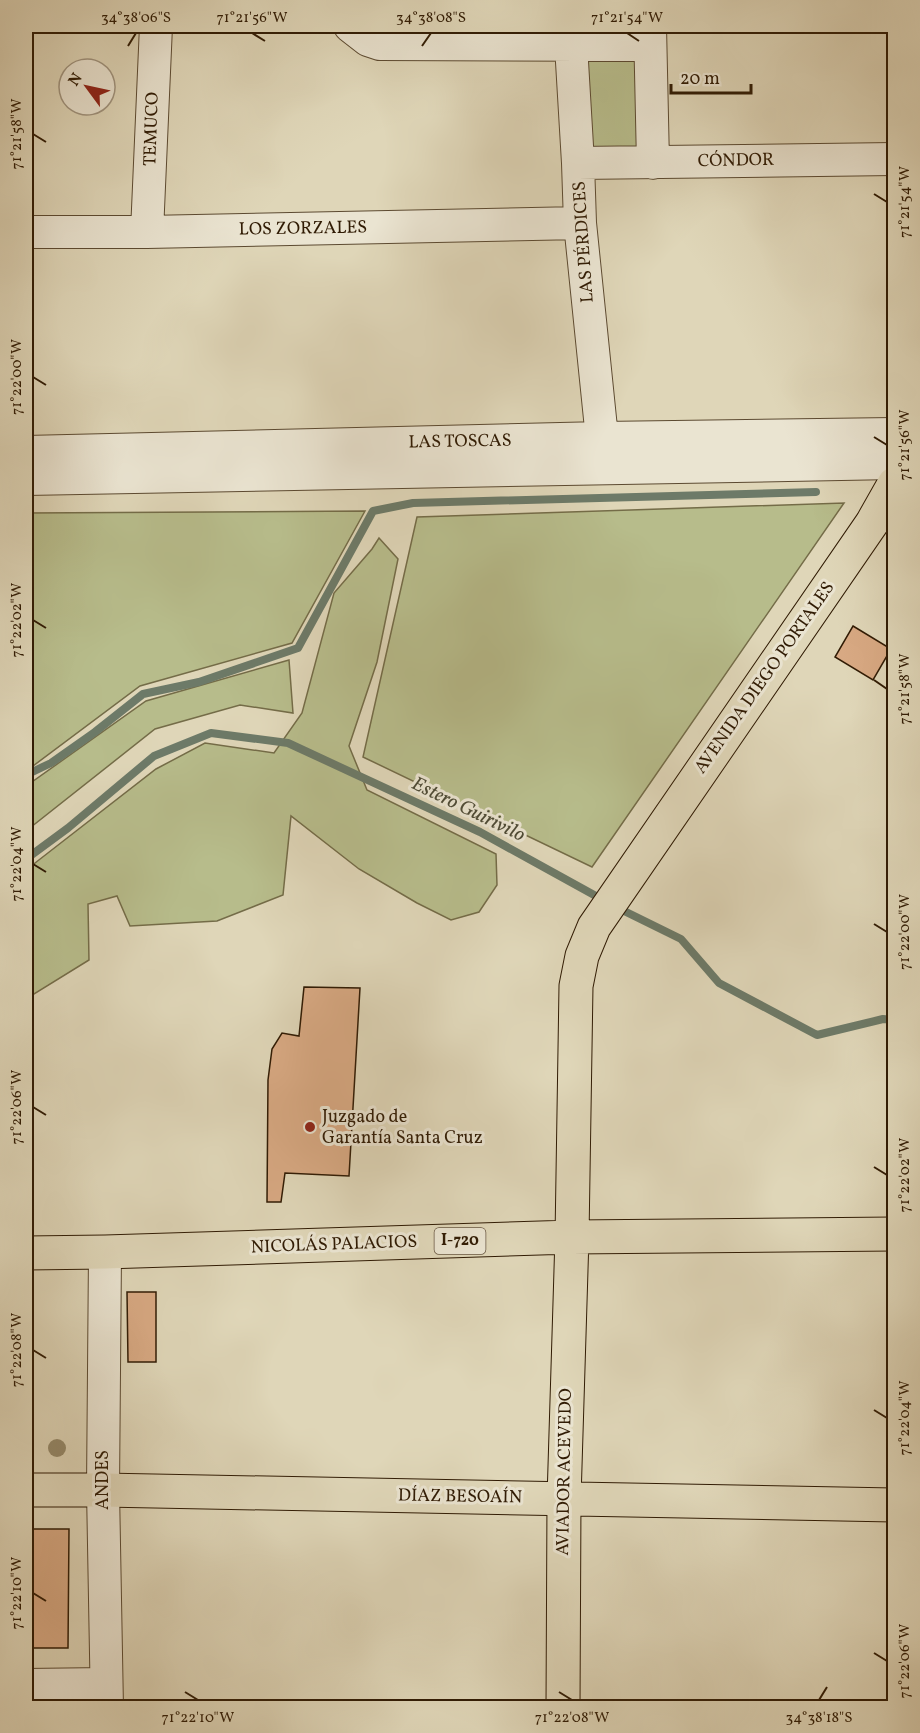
<svg xmlns="http://www.w3.org/2000/svg" width="920" height="1733" viewBox="0 0 920 1733" font-family="Vollkorn,serif">
  <style>
    .green { fill: #b7bc8b; stroke: #746c48; stroke-width: 1.5 }
    .lines { fill: none; stroke-linecap: round; stroke-linejoin: round }
    .stream { stroke: #6d7a68; stroke-width: 8 }
    .building { fill: #d8a983; stroke: #301b04; stroke-width: 1.5 }
    .minor-casing { stroke: #5c4a31; stroke-width: 34 }
    .major-casing { stroke: #301b04; stroke-width: 35 }
    .minor { stroke: #eae4d1; stroke-width: 32 }
    .major { stroke: #dfd6b8; stroke-width: 33 }
    .tree { fill: #958a6b }
    .ticks { fill: none; stroke: #301b04; stroke-width: 2 }
    .poi-dot { fill: #8f2418; stroke: #eae4d1; stroke-width: 2 }
    .labels { text-anchor: middle; dominant-baseline: central; stroke-width: 6; stroke-linejoin: round; paint-order: stroke }
    .shield { fill: #eae4d1; stroke: #685742; stroke-width: 1.5 }
    .shield-label { font-size: 16px; font-weight: bold; fill: #301b04 }
    .street-label { font-size: 18px; fill: #301b04; stroke: #eae4d1 }
    .poi-label { font-size: 18px; fill: #301b04; stroke: #eae4d1; text-anchor: start }
    .water-label { font-size: 20px; font-style: italic; fill: #4e4b36; stroke: #eae4d1 }
    .neatline { fill: none; stroke: #301b04; stroke-width: 2 }
    .ticks-label { font-size: 15px; text-anchor: middle; fill: #301b04 }
  </style>
  <rect width="100%" height="100%" fill="#dfd6b8"/>
  <filter id="stains"><feTurbulence type="fractalNoise" baseFrequency=".00333" numOctaves="4"/><feColorMatrix values="0 0 0 0 .2 0 0 0 0 .09 0 0 0 0 .02 0 0 0 .5 -.17"/></filter>
  <radialGradient id="worn" r=".72"><stop offset=".6" stop-color="#630" stop-opacity="0"/><stop offset="1" stop-color="#630" stop-opacity=".3"/></radialGradient>
  <path class="green" d="M637,56l2,95 -55,2 -3,-96z
    M844,503l-252,364 -229,-110 54,-240z
    M365,511l-73,132 -152,43 -107,80h-7v-253z
    M379,538l19,21 -21,103 -28,84 18,44 129,64 1,31 -18,27 -28,8 -34,-17 -58,-34 -68,-53 -8,79 -66,26 -87,5 -13,-30 -29,8 1,56 -63,39v-129l130,-101 49,-26 69,10 28,-40 32,-120 38,-44z
    M289,660l4,53 -53,-8 -85,24 -129,102v-47h3l117,-83z
    M833,1701l61,2v4h-61z"/>
  <g class="lines">
    <path class="stream" d="M26,775l25,-12 44,-31 48,-38 56,-12 99,-34 75,-137 40,-8 403,-11
      M26,859l42,-31 86,-72 57,-23 77,10 192,89 125,69
      M616,907l65,32 38,44 98,52 66,-16 11,1"/>
  </g>
  <path class="building" d="M853,626l38,23 -18,31 -38,-23z
    M304,987l56,1 -11,188 -64,-3 -4,29h-14l1,-122 4,-31 10,-16 17,3z
    M127,1292h29v70h-28z
    M26,1529h43l-1,119h-42l1,-74h-1z"/>
  <g class="lines">
    <defs>
      <path id="minor" d="M350,26l18,14 12,4 270,1
        M650,26l3,137
        M571,45l7,118 2,60 22,215
        M578,163l316,-4
        M26,232h121l433,-9
        M147,232l9,-206
        M26,452l576,-14 292,-4
        M26,479l868,-16
        M105,1252l-2,238 4,218
        M26,1685l80,-1"/>
      <path id="major" d="M26,1253l79,-1 467,-15 322,-3
        M26,1490h77l791,15
        M563,1708l1,-209 8,-262 4,-251 6,-30 12,-29 278,-404 22,-39"/>
    </defs>
    <use href="#minor" class="minor-casing"/>
    <use href="#major" class="major-casing"/>
    <use href="#minor" class="minor"/>
    <use href="#major" class="major"/>
  </g>
  <circle class="tree" cx="57" cy="1448" r="9"/>
  <path class="ticks" d="M252,33l13,8M627,33l12,8M128,46l8,-13M422,46l9,-13M33,134l13,8M874,194l13,8M33,377l13,8M874,437l13,8M33,620l13,8M874,680l13,9M33,864l13,8M874,924l13,8M33,1107l13,8M874,1167l13,8M33,1350l13,8M874,1410l13,8M33,1593l13,8M874,1653l13,8M185,1692l13,8M559,1692l13,8M819,1700l8,-13"/>
  <circle class="poi-dot" cx="310" cy="1127" r="6"/>
  <g class="labels">
    <rect class="shield" x="434.5" y="1228" width="51" height="26" rx="4.5"/>
    <g class="shield-label">
      <text x="460" y="1241">I-720</text>
    </g>
    <g class="street-label">
      <text transform="translate(152 129) rotate(-88)">TEMUCO</text>
      <text transform="translate(736 161) rotate(-1)">CÓNDOR</text>
      <text transform="translate(303 229) rotate(-1)">LOS ZORZALES</text>
      <text transform="translate(584 242) rotate(-94)">LAS PÉRDICES</text>
      <text transform="translate(460 442) rotate(-1)">LAS TOSCAS</text>
      <text transform="translate(765 678) rotate(-55)">AVENIDA DIEGO PORTALES</text>
      <text transform="translate(334 1245) rotate(-2)">NICOLÁS PALACIOS</text>
      <text transform="translate(565 1472) rotate(-89)">AVIADOR ACEVEDO</text>
      <text transform="translate(103 1480) rotate(-90)">ANDES</text>
      <text transform="translate(460 1497) rotate(1)">DÍAZ BESOAÍN</text>
    </g>
    <g class="poi-label">
      <text x="322" y="1117">Juzgado de<tspan x="322" dy="21">Garantía Santa Cruz</tspan></text>
    </g>
    <g class="water-label">
      <text transform="translate(468 810) rotate(26)">Estero Guirivilo</text>
    </g>
  </g>
  <rect width="920" height="1733" fill="none" stroke="#dfd6b8" stroke-width="66"/>
  <g transform="translate(87 87) rotate(303)"><circle r="28" fill="#eae4d1" stroke="#a0947f" stroke-width="1.5"/>
  <path d="M0-4.5L10 22L0 15L-10 22Z" fill="#8f2418"/>
  <text y="-9" font-size="16" font-weight="bold" text-anchor="middle" fill="#301b04">N</text>
  </g>
  <path d="M671 84v9h80v-9" fill="none" stroke="#301b04" stroke-width="3"/>
  <text x="680" y="84" font-size="18" fill="#301b04" stroke="#eae4d1" stroke-width="4.5" paint-order="stroke">20 m</text>
  <rect x="33" y="33" width="854" height="1667" class="neatline"/>
  <g class="ticks-label">
    <text x="136" y="22">34°38'06"S</text>
    <text x="252" y="22">71°21'56"W</text>
    <text x="431" y="22">34°38'08"S</text>
    <text x="627" y="22">71°21'54"W</text>
    <text transform="translate(16 134) rotate(-90)" y="5">71°21'58"W</text>
    <text transform="translate(904 202) rotate(-90)" y="5">71°21'54"W</text>
    <text transform="translate(16 377) rotate(-90)" y="5">71°22'00"W</text>
    <text transform="translate(904 445) rotate(-90)" y="5">71°21'56"W</text>
    <text transform="translate(16 620) rotate(-90)" y="5">71°22'02"W</text>
    <text transform="translate(904 689) rotate(-90)" y="5">71°21'58"W</text>
    <text transform="translate(16 864) rotate(-90)" y="5">71°22'04"W</text>
    <text transform="translate(904 932) rotate(-90)" y="5">71°22'00"W</text>
    <text transform="translate(16 1107) rotate(-90)" y="5">71°22'06"W</text>
    <text transform="translate(904 1175) rotate(-90)" y="5">71°22'02"W</text>
    <text transform="translate(16 1350) rotate(-90)" y="5">71°22'08"W</text>
    <text transform="translate(904 1418) rotate(-90)" y="5">71°22'04"W</text>
    <text transform="translate(16 1593) rotate(-90)" y="5">71°22'10"W</text>
    <text transform="translate(904 1661) rotate(-90)" y="5">71°22'06"W</text>
    <text x="198" y="1722">71°22'10"W</text>
    <text x="572" y="1722">71°22'08"W</text>
    <text x="819" y="1722">34°38'18"S</text>
  </g>
  <rect width="100%" height="100%" filter="url(#stains)"/>
  <rect width="100%" height="100%" fill="url(#worn)"/>
</svg>
